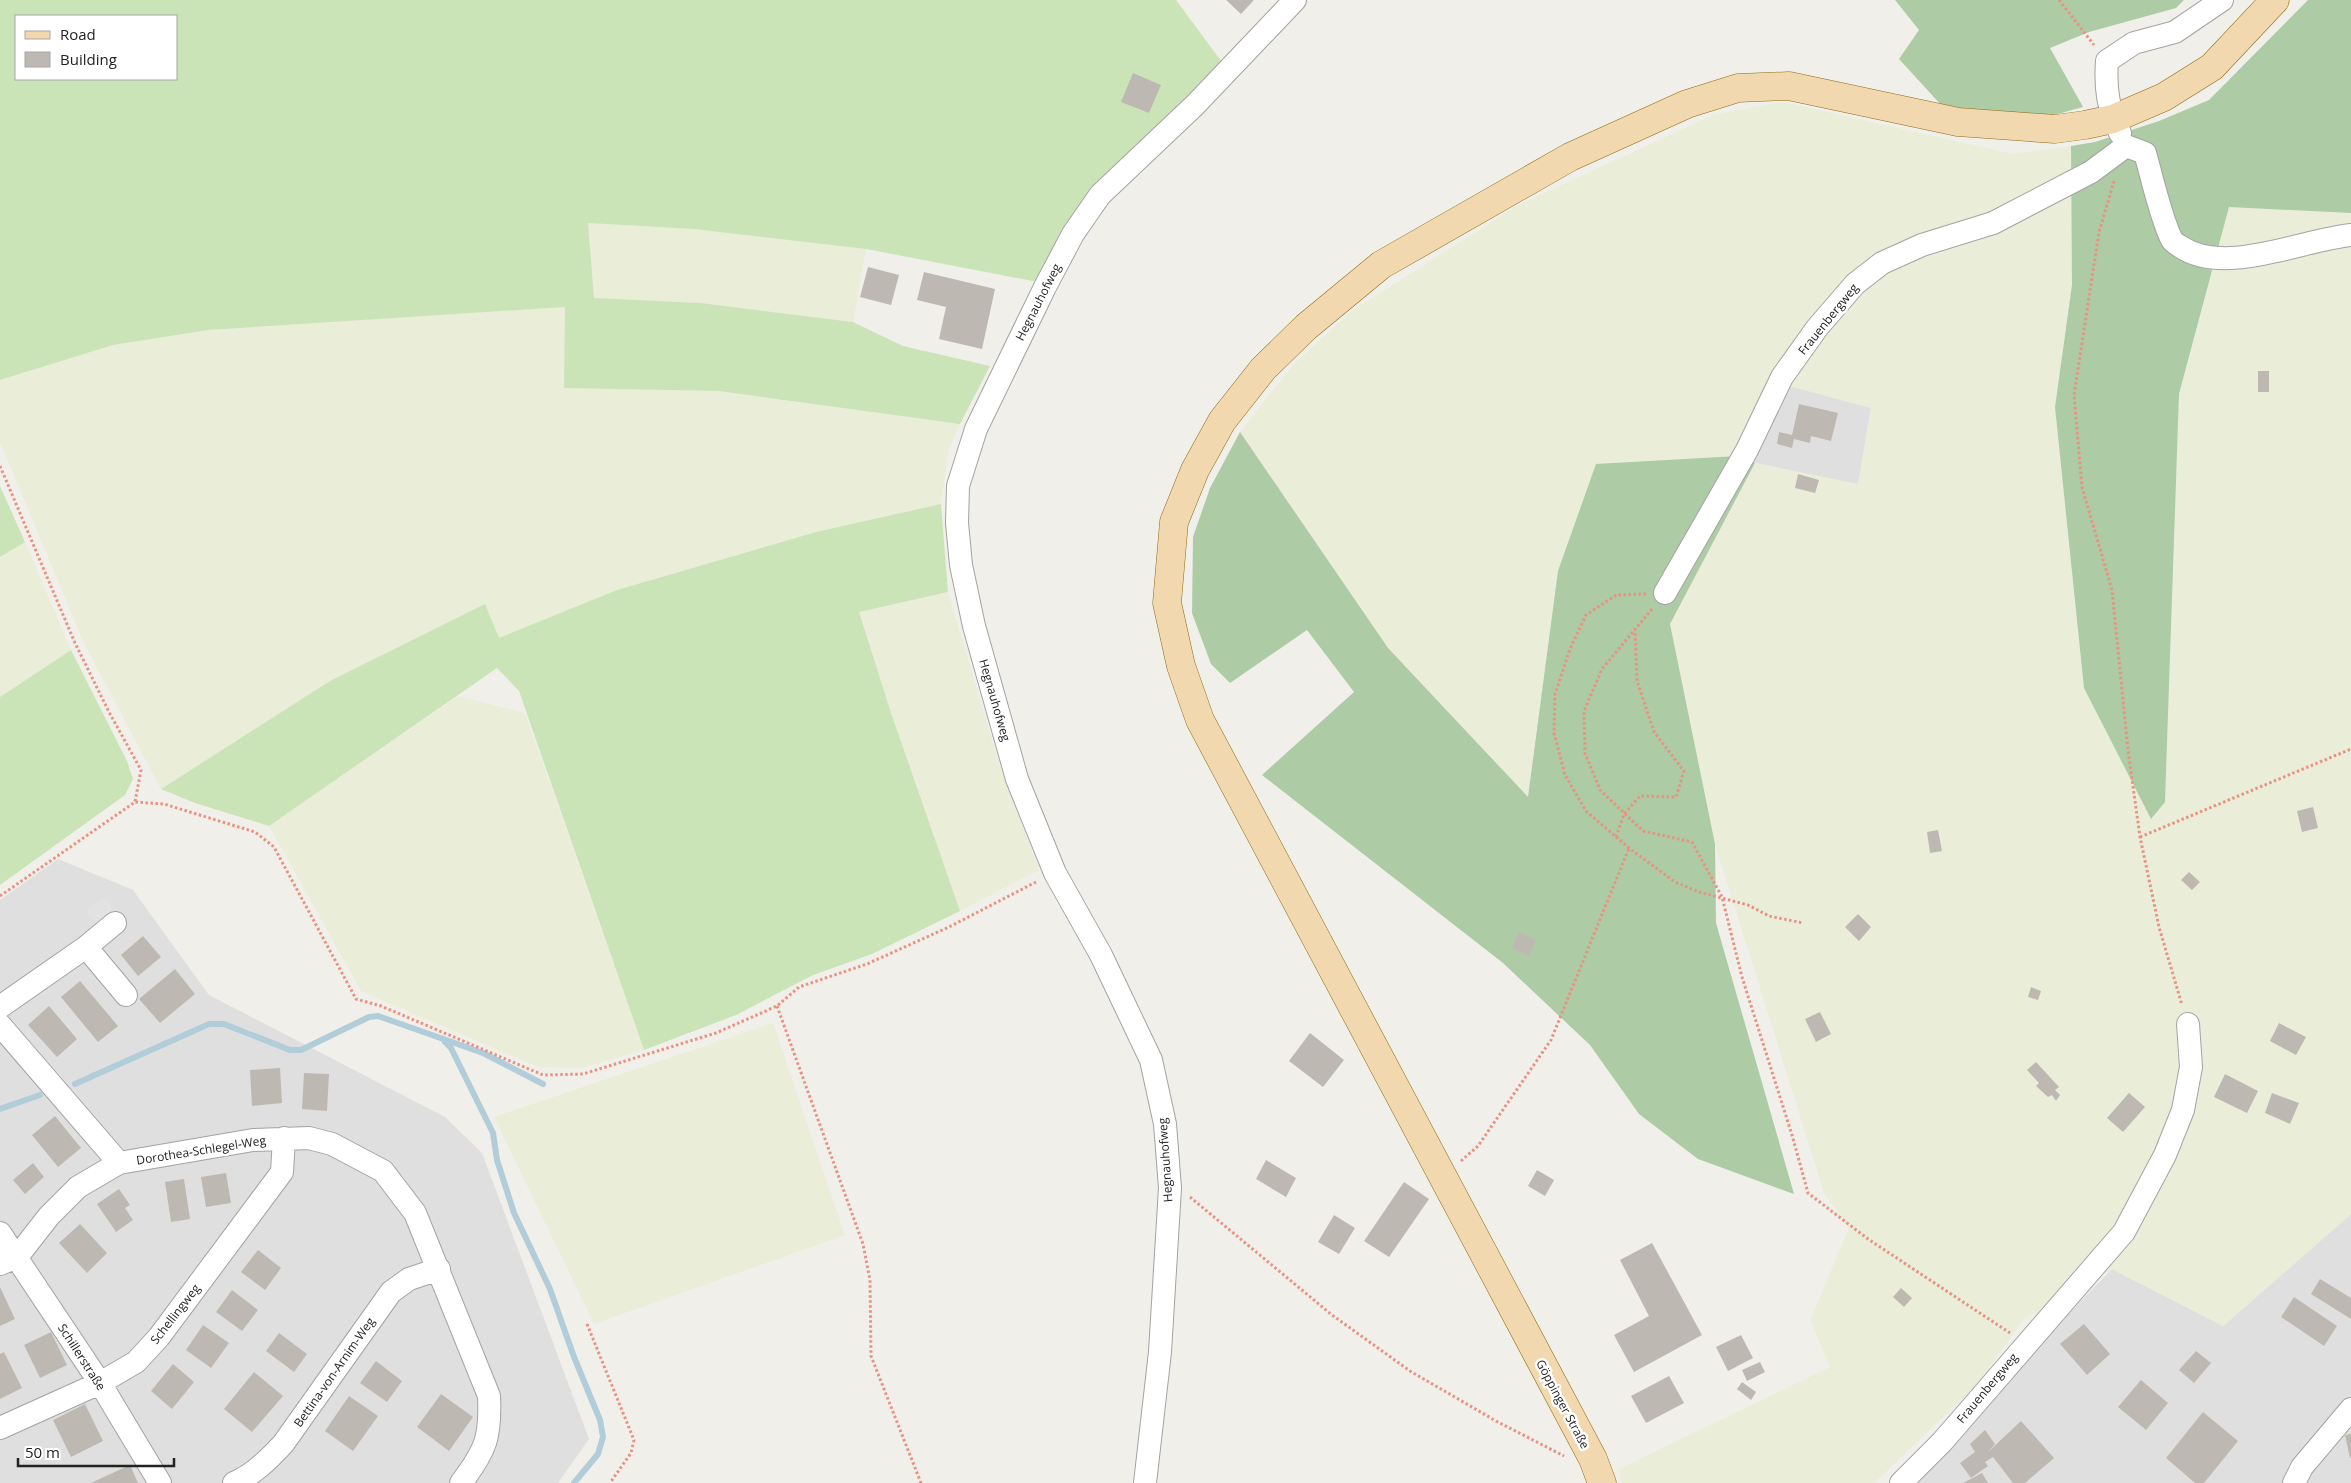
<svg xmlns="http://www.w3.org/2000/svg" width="2351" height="1483" viewBox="0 0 2351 1483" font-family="'Open Sans',sans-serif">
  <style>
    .residential { fill: #e0dfdf }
    .farmland { fill: #eaedd8 }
    .grass { fill: #cbe4b7; fill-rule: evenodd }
    .forest { fill: #adcba4 }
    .parking { fill: #e2e2e2 }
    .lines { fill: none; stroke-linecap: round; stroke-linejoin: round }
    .stream { stroke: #b0cdd9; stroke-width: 6 }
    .building { fill: #beb8b3 }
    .minor-casing { stroke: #a3a3a3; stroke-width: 24 }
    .major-casing { stroke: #8d6b13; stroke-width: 29 }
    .path { stroke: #ea9282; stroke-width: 3; stroke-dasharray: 2.5 2.5; stroke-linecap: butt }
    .minor { stroke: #fff; stroke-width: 22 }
    .major { stroke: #f2d8ae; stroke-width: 28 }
    .labels { text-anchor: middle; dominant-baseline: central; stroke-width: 5; stroke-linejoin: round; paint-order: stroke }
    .street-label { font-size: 12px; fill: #222; stroke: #fff }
  </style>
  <rect width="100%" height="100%" fill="#f1efea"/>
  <path class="residential" d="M1779,383l92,25 -13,76 -103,-21 -17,-7z
    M58,859l75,31 76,105 236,122 37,36 107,286 -31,44h-558v-583z
    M2351,1214v269h-447l208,-214 111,57z"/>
  <path class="farmland" d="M1783,102l230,52 58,-8 1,139 -17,122 29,281 67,131 14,-17 14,-408 50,-187 122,6v1001l-128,112 -111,-57 -88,50 -49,68 -101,96h-253l-2,-14 211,-102 -20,-47 39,-92 -25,-35 -109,-349 -45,-220 85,-161 103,21 13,-76 -92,-25 -41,73 -180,115 -30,227 -140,-150 -148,-216 53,-67 60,-55 167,-106 193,-89z
    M588,223l106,6 172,20 -13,73 -152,-19 -107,-5z
    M565,307l-1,81 155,3 241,33 -11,24 -8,56 -125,28 -199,58 -118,49 -14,-34 -155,76 -169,108 -78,-148 -83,-199v-62l113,-35 95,-15z
    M25,542l46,108 -71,47v-140z
    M948,592l49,165 42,113 -79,41 -69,-198 -33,-101z
    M458,696l67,17 119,337 -62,18 -44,-1 -177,-76 -92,-165z
    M773,1023l72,212 -251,89 -100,-207z"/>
  <path class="grass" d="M0,0h1176l48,65 -186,217 -172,-33 -172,-20 -106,-6 6,75 107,5 152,19 50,24 87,20 -30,58 -241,-33 -155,-3 1,-81 -357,23 -95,15 -113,35zM16,16h160v63h-160z
    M0,486l25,56 -25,15z
    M941,504l7,88 -89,20 32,101 69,198 -88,43 -59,21 -77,40 -92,35 -125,-359 -22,-23 -228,158 -74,-23 -34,-14 169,-108 155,-77 14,34 118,-48 199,-58z
    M71,650l56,111 6,18 -8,16 -125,90v-188z"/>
  <path class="forest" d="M1895,0h289l-8,8 -87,24 -39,16 33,59 -33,9 -107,-9 -44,-48 20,-29z
    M2308,0h43v213l-122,-6 -50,187 -14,408 -14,17 -67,-131 -29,-281 17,-122 -1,-139 24,-4 64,-21 50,-21z
    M1240,432l148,216 140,149 30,-226 38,-107 142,-8 17,7 -85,161 45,220 1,79 78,271 -96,-35 -59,-45 -49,-69 -87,-82 -241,-188 92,-83 -47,-62 -77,53 -19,-19 -19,-51 1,-76 17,-49z"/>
  <path class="parking" d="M104,897l12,16 -19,13 -11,-16z"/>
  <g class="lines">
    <path class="stream" d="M445,1042l6,6 42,85 4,27 17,53 36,76 24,68 26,63 3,17 -5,17 -24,29
      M75,1084l134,-60h15l66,26h11l68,-33 9,-1 105,37 60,31
      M0,1109l40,-14"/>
  </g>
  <path class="building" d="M1226,0h28l-13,14z
    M1133,73l28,12 -12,28 -28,-11z
    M868,267l31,8 -8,30 -31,-8z
    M924,272l71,17 -13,60 -43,-10 7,-32 -29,-7z
    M2258,371h11v21h-11z
    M1799,404l39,9 -7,28 -20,-5 -1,7 -16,-4 -2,9 -15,-4 2,-12 13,3z
    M1798,474l21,6 -4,13 -20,-5z
    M2313,807l5,21 -16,4 -5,-21z
    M1938,830l4,21 -12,2 -3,-21z
    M2189,872l11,10 -8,8 -11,-10z
    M1858,914l13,13 -12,14 -14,-14z
    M1519,932l17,8 -7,16 -17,-8z
    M143,936l18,21 -23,19 -17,-21z
    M175,969l20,25 -35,29 -21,-24z
    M80,981l38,45 -20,16 -37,-45z
    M2031,987l10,4 -3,9 -10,-3z
    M49,1006l28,33 -20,18 -29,-32z
    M1820,1012l11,22 -15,8 -11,-23z
    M2279,1023l27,14 -10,18 -26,-14z
    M1310,1033l34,27 -21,27 -34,-26z
    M2036,1062l23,25 -4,3 5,5 -4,6 -4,-6 -4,2 -12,-11 3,-3 -12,-13z
    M280,1068l2,35 -30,3 -2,-36z
    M304,1073l25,1 -2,37 -25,-2z
    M2225,1074l33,17 -11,22 -33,-16z
    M2129,1093l16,14 -22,25 -16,-14z
    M2272,1093l27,10 -9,21 -25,-11z
    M55,1116l26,32 -23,19 -26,-32z
    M1266,1160l30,18 -10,19 -30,-18z
    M33,1163l11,14 -19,17 -12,-14z
    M1537,1170l17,10 -9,16 -17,-10z
    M226,1173l5,30 -25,4 -5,-30z
    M184,1179l6,40 -19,3 -6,-40z
    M1404,1182l25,17 -40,58 -25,-16z
    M119,1189l11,16 -5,3 8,12 -17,12 -19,-28z
    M1334,1215l21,13 -16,26 -21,-12z
    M80,1224l27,29 -20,20 -28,-30z
    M1652,1243l50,92 -68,37 -20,-37 35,-19 -29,-56z
    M258,1250l23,18 -16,22 -24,-18z
    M2320,1279l31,19v21l-40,-25z
    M0,1287l15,32 -15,7z
    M1901,1288l11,10 -8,9 -11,-10z
    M232,1290l26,20 -16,21 -26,-19z
    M2294,1297l43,29 -13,20 -43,-29z
    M2084,1324l26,30 -23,21 -27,-31z
    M203,1325l26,18 -18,25 -25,-18z
    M51,1332l16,33 -27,13 -16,-33z
    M279,1333l28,21 -13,18 -28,-21z
    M1741,1335l12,23 -25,13 -12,-24z
    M2196,1351l15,12 -17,20 -15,-13z
    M4,1352l18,36 -22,11v-45z
    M376,1361l26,20 -15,21 -27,-19z
    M1760,1362l5,10 -18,9 -5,-11z
    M173,1364l21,18 -22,27 -21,-18z
    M254,1372l29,24 -31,36 -28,-23z
    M1669,1376l15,27 -38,20 -15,-27z
    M2141,1380l27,23 -22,27 -28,-23z
    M1742,1382l14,10 -5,8 -14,-11z
    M441,1394l32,23 -24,34 -32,-24z
    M349,1396l29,20 -25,35 -28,-20z
    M85,1404l18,37 -32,16 -18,-37z
    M2203,1412l35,29 -34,42h-9l-29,-25z
    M2021,1421l33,37 -29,25h-12l-20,-26 -8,5 3,4 -17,12 -11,-15 15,-11 -5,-8 15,-14 10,14 -7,8z
    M2351,1434v24h-1l-5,-23z
    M130,1465l8,18h-47l17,-8z
    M1982,1473l6,10h-25z"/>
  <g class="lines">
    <defs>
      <path id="minor" d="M2120,133c-12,-24 -15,-45 -13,-72l27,-18 41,-11 47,-32
        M2126,146l19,7c7,24 16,66 27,87 2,3 6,5 9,7 44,29 121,-7 170,-12
        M1665,593l82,-143 35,-73 35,-49 38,-44 27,-21 40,-18 71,-22 98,-51 35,-26
        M86,947l40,48
        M0,1007l86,-60 29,-24
        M0,1025l119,138 134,-23 56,-2 23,6 51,27 32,42 74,183c2,41 -3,54 -28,87
        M0,1233l100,150 60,100
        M0,1264l17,-7 32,-41 29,-29 41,-24
        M0,1428l100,-45 36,-21 23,-25 123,-165 2,-34
        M234,1483c20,-9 34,-23 49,-39l108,-152 18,-13 30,-10
        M1145,1483l15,-131 10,-164 -5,-64 -14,-64 -50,-105 -46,-82 -38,-94 -43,-153 -13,-61 -4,-42 1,-37 18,-57 69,-142 28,-53 27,-39 95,-90 100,-105
        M1901,1483l41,-41 182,-210 41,-77 18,-45 8,-43 -3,-43
        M2294,1483l8,-16 49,-58"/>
      <path id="major" d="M1602,1483l-9,-24 -393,-739 -19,-54 -14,-63 7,-81 21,-52 27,-49 41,-52 43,-42 75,-62 189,-108 117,-53 51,-16 51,-2 169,36 97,7 30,-4 28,-6 51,-22 48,-30 63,-67"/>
    </defs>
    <use href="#minor" class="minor-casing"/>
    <use href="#major" class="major-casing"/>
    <path class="path" d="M2059,0l35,45
      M2114,181l-15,51 -25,163 8,92 30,103 16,160 12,87 19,90 23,78
      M0,466l75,177 34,69 32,58 -6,32
      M1646,594l-30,1 -30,20 -16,34 -15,45 -1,39 11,42 21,36 43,37 46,34 24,10 49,13 21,11 34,7
      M1652,609l-50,60 -18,42 1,42 15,37 43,41 49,11 30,55 20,80 50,158 16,58 60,46 142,94
      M1616,837l8,-23 16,-18 36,1 8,-26 -30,-39 -17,-51 -2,-51
      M2140,837l211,-88
      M0,896l135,-94 29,2 91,28 19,15 82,152 25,7 162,69 40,-1 133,-41 61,-27 22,-19 68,-23 82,-37 87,-45
      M777,1006l86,238 7,36 1,76 50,127
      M1461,1161l17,-15 73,-106 78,-192
      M1190,1197l142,118 78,56 86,50 68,35
      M587,1324l47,116 -3,13 -21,30"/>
    <use href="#minor" class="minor"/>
    <use href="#major" class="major"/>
  </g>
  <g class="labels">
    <g class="street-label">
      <text transform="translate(1038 302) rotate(-63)">Hegnauhofweg</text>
      <text transform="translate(1828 319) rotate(-51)">Frauenbergweg</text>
      <text transform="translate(995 700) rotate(74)">Hegnauhofweg</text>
      <text transform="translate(201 1150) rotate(-9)">Dorothea-Schlegel-Weg</text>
      <text transform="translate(1165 1160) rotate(-94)">Hegnauhofweg</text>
      <text transform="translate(175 1314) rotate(-52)">Schellingweg</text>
      <text transform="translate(82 1357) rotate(57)">Schillerstraße</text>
      <text transform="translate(334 1372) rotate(-55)">Bettina-von-Arnim-Weg</text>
      <text transform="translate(1987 1388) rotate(-50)">Frauenbergweg</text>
      <text transform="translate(1563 1404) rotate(62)">Göppinger Straße</text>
    </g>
  </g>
  <rect x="15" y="15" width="162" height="65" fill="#ffffff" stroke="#a7a7a7"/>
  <rect x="25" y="31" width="25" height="8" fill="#f2d8ae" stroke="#a7a7a7"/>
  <text x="60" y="40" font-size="15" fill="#222222">Road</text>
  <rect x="25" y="52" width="25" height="15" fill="#beb8b3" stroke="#a7a7a7"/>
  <text x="60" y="65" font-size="15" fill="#222222">Building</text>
  <path d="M18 1458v8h156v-8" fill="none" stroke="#222222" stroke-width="2.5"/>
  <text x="25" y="1458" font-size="15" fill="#222222" stroke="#ffffff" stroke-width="4" paint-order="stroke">50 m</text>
</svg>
